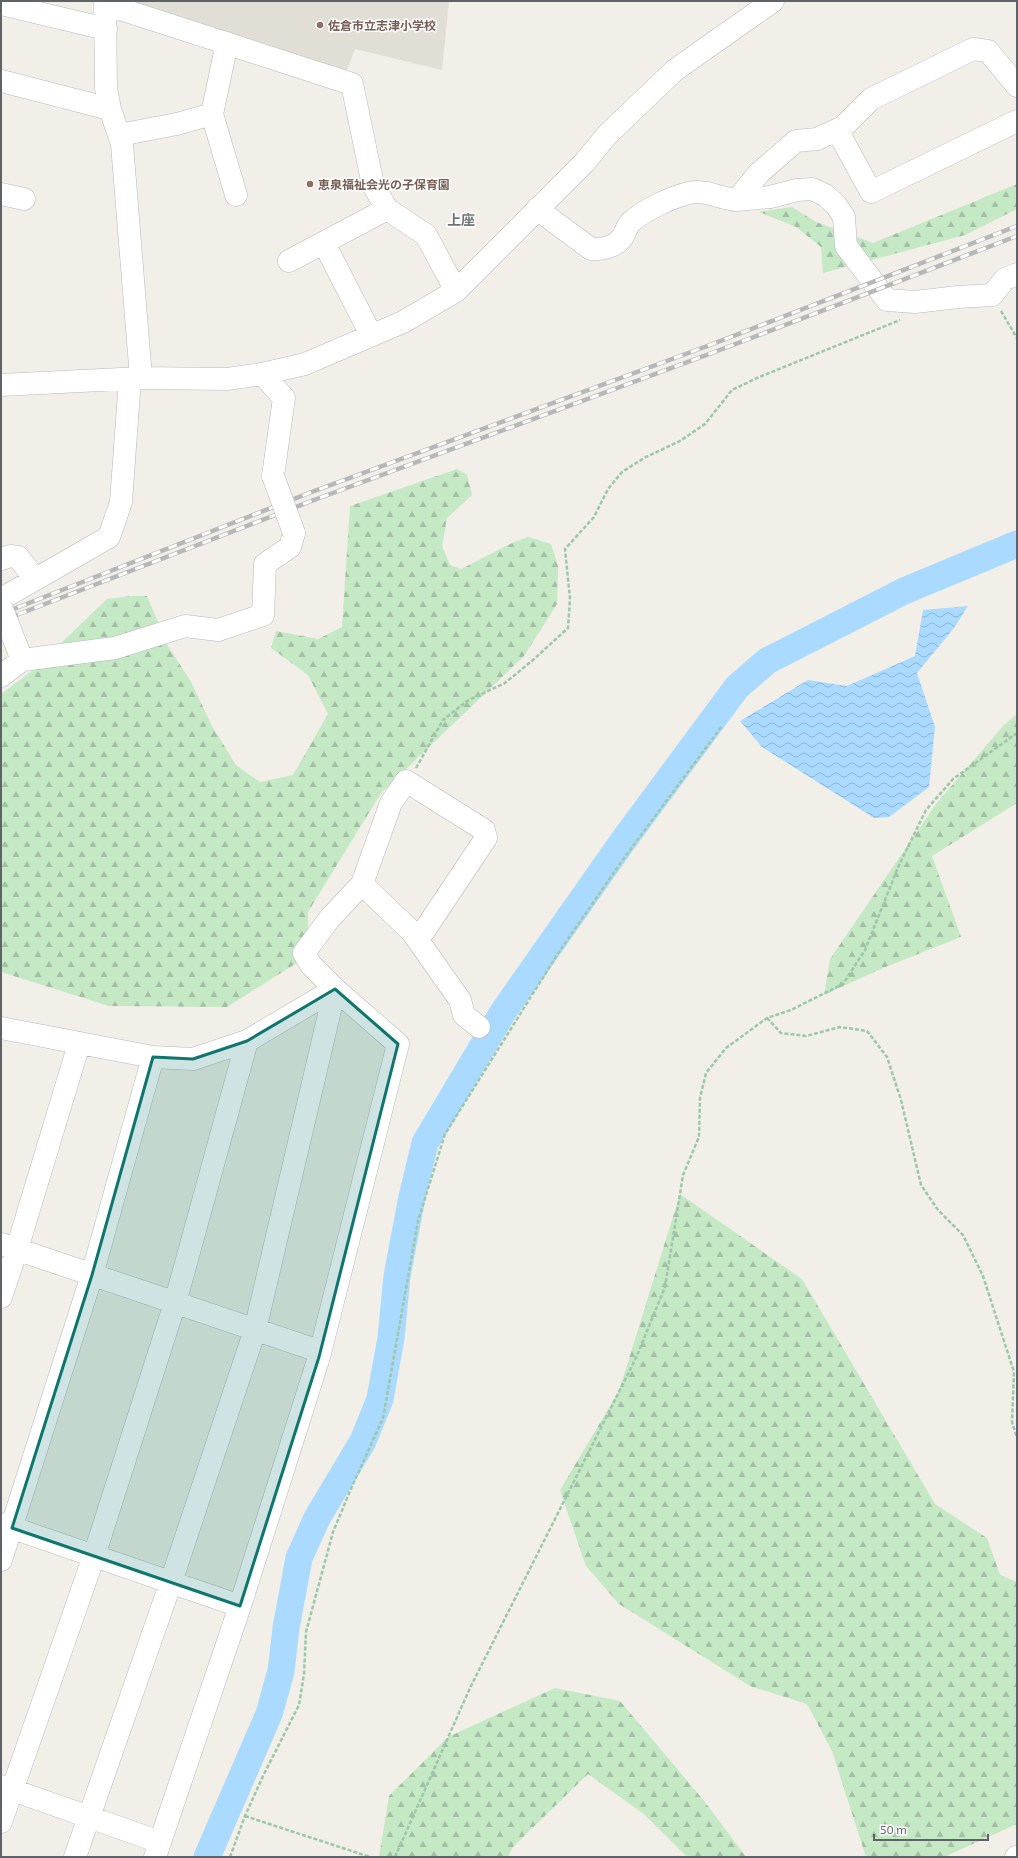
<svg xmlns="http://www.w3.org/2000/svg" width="1018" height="1858" viewBox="0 0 1018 1858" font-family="'Exo 2','Noto Sans JP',sans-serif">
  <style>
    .education { fill: #e1ded6 }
    .forest { fill: url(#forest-firs) }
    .water { fill: url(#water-waves) }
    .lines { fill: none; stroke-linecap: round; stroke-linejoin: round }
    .river { stroke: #aadaff; stroke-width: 27 }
    .minor-casing { stroke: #b5b8bc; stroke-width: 23 }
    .path { stroke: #9cc7a9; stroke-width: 2.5; stroke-dasharray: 4 2; stroke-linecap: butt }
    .minor { stroke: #fff; stroke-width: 22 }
    .rail-casing { stroke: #b6b7b8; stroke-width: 4.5 }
    .rail { stroke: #fff; stroke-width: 3; stroke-dasharray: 9; stroke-linecap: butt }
    .minor-bridge-casing { stroke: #b5b8bc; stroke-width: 23; stroke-linecap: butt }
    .minor-bridge { stroke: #fff; stroke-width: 22 }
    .marked { fill: #0f766e; fill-opacity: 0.2; stroke: #0f766e; stroke-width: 3; stroke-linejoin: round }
    .education-dot { fill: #8d6e63; stroke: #fff; stroke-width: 1.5 }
    .labels { text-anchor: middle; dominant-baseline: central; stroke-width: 3; stroke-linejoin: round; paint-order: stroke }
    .education-label { font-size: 12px; font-weight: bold; fill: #785e54; stroke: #fff; text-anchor: start }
    .quarter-label { font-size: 14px; font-weight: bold; fill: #70757a; stroke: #fff }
  </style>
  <defs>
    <pattern id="forest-firs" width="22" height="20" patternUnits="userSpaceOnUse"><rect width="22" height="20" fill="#c5e8c5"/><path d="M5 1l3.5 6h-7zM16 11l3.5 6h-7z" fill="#a3c0a4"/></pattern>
    <pattern id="water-waves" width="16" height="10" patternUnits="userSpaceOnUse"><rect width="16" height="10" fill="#aadaff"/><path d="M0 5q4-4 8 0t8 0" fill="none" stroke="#8eb4d2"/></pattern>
  </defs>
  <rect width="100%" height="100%" fill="#f1efe8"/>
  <path class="education" d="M120,1h329l-7,69 -87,-21 -10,26z"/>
  <path class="forest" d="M1017,184v25l-52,26 -142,38 -2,-26 -25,-20 -37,-15 33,-5 24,15 57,21z
    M457,469l10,6 5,20 -25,23 -5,28 8,19 11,4 53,-27 14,-5 23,7 7,22 -1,38 -33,52 -143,137 -73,119v44l-81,51 -118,-1 -108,-34v-278l31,-23 75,-72 25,-3h15l22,52 21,32 22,46 24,39 24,17 33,-7 35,-61 -20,-39 -37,-27 5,-17 42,8 24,-12 8,-121z
    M1017,714v89l-85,53 29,81 -78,31 -59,27 6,-36 106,-155 67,-78z
    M680,1194l122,85 133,225 52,34 13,37 17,7v242l-73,33h-78l-34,-106 -25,-47 -57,-18 -131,-82 -33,-38 -26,-76 59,-99z
    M555,1688l65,13 85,101 41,55h-59l-42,-42 -57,-41 -75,73 -5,10h-129l10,-61 59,-59z"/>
  <path class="water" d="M968,606l-14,22 -37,45 18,54 -6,60 -40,30 -15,1 -112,-71 -22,-26 68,-41 39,6 68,-30 8,-46z"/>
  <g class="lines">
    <path class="river" d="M207,1857l62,-143 12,-43 5,-43 13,-70 18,-40 46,-77 17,-42 11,-61 6,-62 15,-79 13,-54 78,-131 120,-171 114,-154 30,-26 137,-70 113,-47"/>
    <defs>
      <path id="minor" d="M105,1l1,87 4,21 12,35 19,234
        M1,4l105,25
        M105,4l247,80 21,101 14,24 39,26 30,56
        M227,43l-15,71 24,81
        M1,81l109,28
        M837,130l34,62 146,-71
        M119,135l58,-11 35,-10
        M1,194l23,5
        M737,200l22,-27 37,-32 21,-2 26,-12 28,-28 102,-50 15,2 29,35
        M537,209l54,40c10,1 24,-2 31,-11 3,-5 5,-12 9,-16 13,-12 41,-25 58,-29 17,-4 32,6 48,7l33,-3 27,-7 15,-1 13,6 11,10 8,12 2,29 41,54 28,2 43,-5 34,-2 13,-16 12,-5
        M324,243l47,92
        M289,261l98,-52
        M262,374l22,24 -11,78
        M1,385l140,-7 86,1 35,-5 43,-10 98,-42 53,-31 128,-128 23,-28 68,-65 98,-69
        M1,559l9,-3 8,1 17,22
        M1,599l108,-62 12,-35 9,-123
        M8,624l14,36
        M1,676l21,-16 93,-12 70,-22 33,4 45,-15 2,-51 25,-17 4,-14
        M362,884l50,48 48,68 4,15 15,12
        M1,1028l152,29 40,2 54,-18 88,-52 63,55 -79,313 -79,249 -85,251
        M1,1244l312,105 6,8
        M1,1297l16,-48 62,-205
        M1,1524l239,82
        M1,1560l91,-285 61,-218
        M1,1786l159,56
        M1,1822l93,-266 81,-253 72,-262
        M75,1857l96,-275 84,-252 80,-341 -24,-24 -7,-12 26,-35 32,-34 29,-81 15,-22 78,49 2,8 -68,102
        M1016,1857h1"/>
    </defs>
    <use href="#minor" class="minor-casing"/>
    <path class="path" d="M1001,311l16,27
      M416,768l27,-48 24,-19 38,-18 28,-23 35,-32 2,-29 -5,-50 29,-32 14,-28 14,-17 22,-14 36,-17 25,-17 27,-34 25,-12 143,-58
      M767,1018l14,15 25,3 34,-9 27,4 20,26 14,43 20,85 17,25 25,25 20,41 31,96 -2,50 5,16
      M245,1816l125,41
      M230,1857l15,-41 18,-40 36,-71 5,-31 2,-42 27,-100 17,-41 33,-73 35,-197 27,-87 114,-182 65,-94 98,-132
      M395,1857l75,-169 166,-330 29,-71 18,-112 16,-38 1,-39 6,-25 20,-25 41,-30 24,-8 52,-26 22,-34 34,-85 27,-55 27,-31 64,-46"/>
    <use href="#minor" class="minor"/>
    <defs>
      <path id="rail" d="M1,614l308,-121 401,-148 307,-119
        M1,621l313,-121 398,-147 305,-117"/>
    </defs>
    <use href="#rail" class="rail-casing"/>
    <use href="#rail" class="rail"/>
    <defs>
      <path id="minor-bridge" d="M273,476l21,57
        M1,607l7,17"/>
    </defs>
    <use href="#minor-bridge" class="minor-bridge-casing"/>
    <use href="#minor-bridge" class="minor-bridge"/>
  </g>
  <path class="marked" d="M335,989l63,55 -79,313 -79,249 -228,-78 80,-253 61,-218 40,2 54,-18z"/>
  <g class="education-dot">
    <circle cx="320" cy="25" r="4"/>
    <circle cx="310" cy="184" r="4"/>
  </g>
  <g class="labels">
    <g class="education-label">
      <text x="328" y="25">佐倉市立志津小学校</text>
      <text x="318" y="184">恵泉福祉会光の子保育園</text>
    </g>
    <g class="quarter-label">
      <text x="461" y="219">上座</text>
    </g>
  </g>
  <rect width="1018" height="1858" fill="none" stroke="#5f6368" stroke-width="4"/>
  <path d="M874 1834v6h114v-6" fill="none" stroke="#5f6368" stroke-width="2"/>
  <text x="880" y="1834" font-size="12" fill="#5f6368" stroke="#ffffff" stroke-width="3" paint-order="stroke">50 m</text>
</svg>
